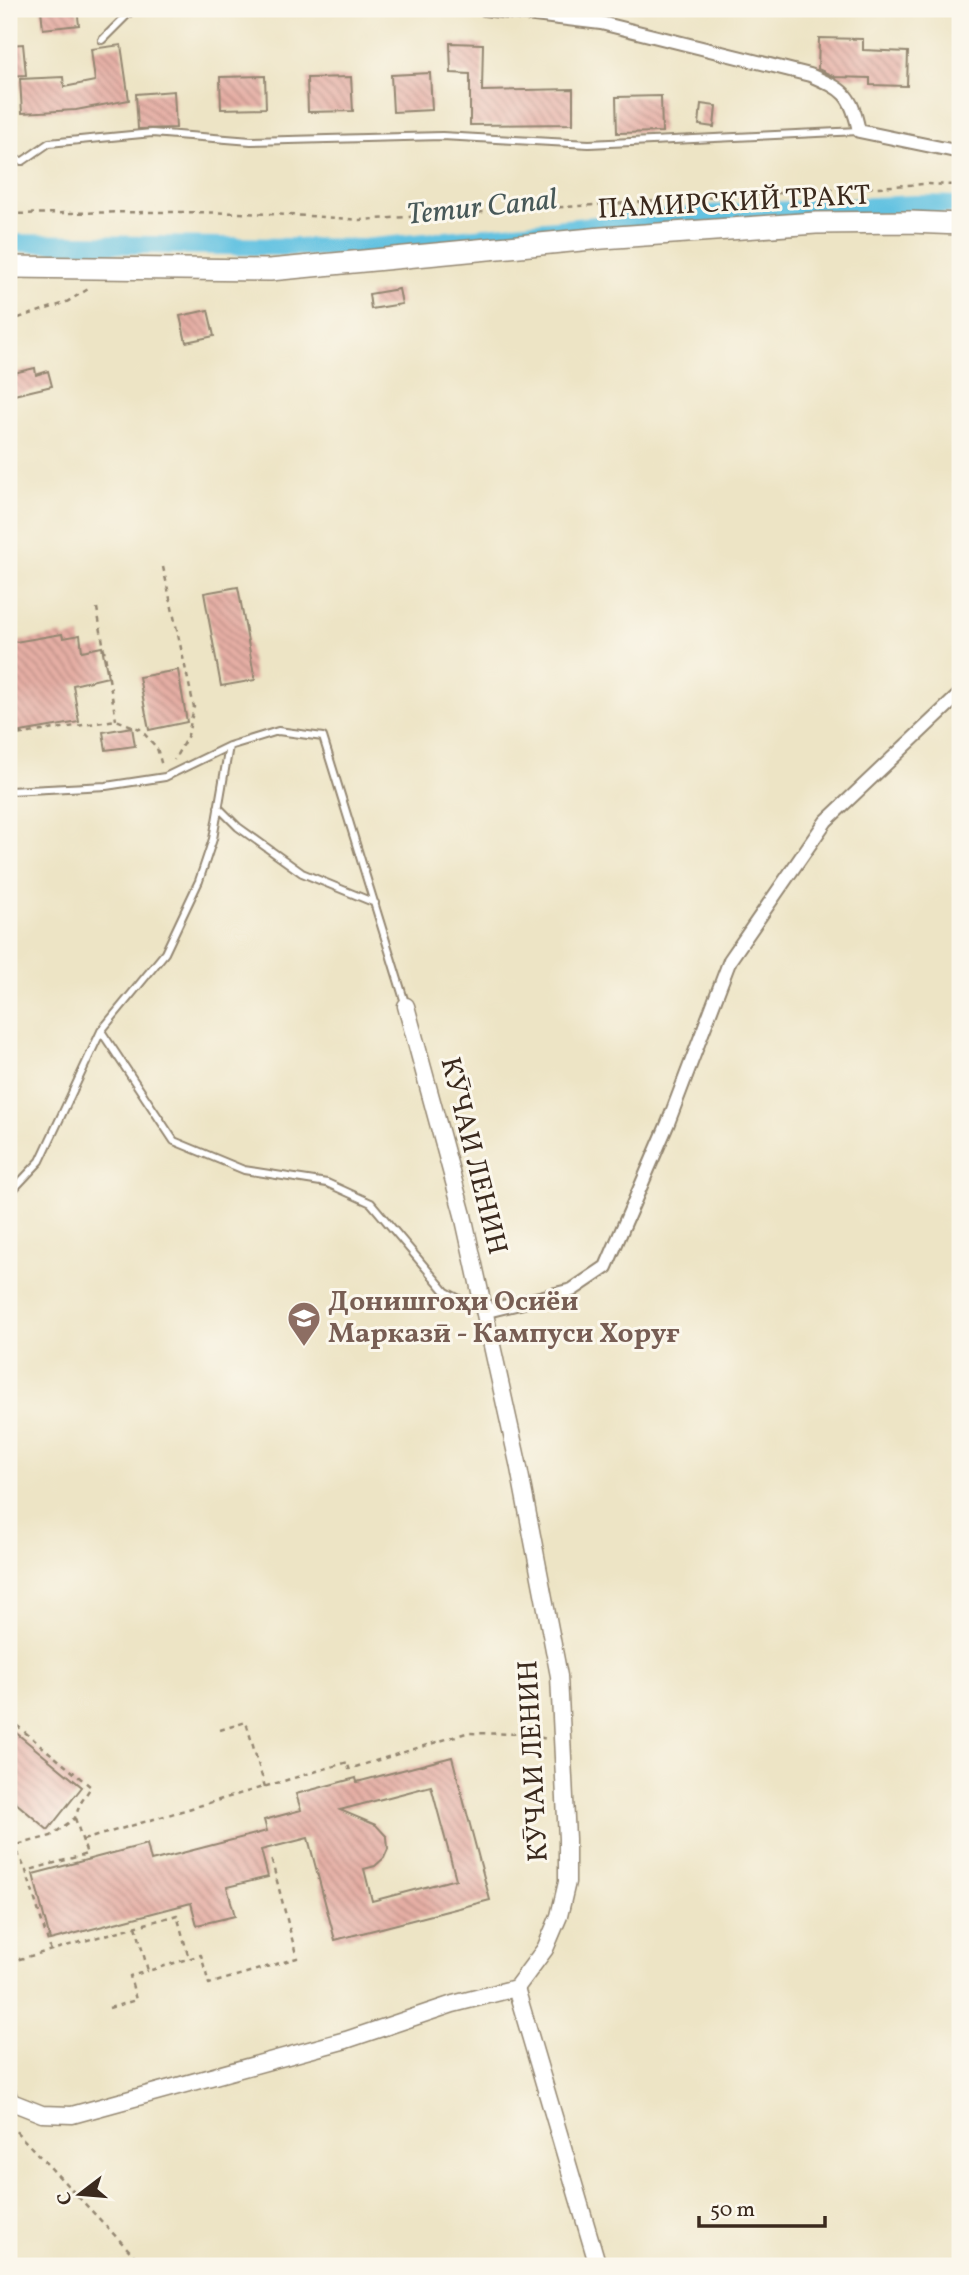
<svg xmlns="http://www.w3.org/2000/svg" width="969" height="2275" viewBox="0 0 969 2275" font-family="Vollkorn,serif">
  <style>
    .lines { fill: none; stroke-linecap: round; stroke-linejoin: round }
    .canal { stroke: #63c2e1; stroke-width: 18 }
    .building { fill: url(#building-back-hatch); fill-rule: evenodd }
    .service-casing { stroke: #948772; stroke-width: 10 }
    .minor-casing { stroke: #948772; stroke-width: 16 }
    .tertiary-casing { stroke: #948772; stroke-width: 19 }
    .primary-casing { stroke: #948772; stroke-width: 24 }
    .path { stroke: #948772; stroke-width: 2.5; stroke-dasharray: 5 5; stroke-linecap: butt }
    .service { stroke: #fff; stroke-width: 6 }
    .minor { stroke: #fff; stroke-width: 12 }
    .tertiary { stroke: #fff; stroke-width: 16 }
    .primary { stroke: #fff; stroke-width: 21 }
    .labels { text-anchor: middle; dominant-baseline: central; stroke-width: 6; stroke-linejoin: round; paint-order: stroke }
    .street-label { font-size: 28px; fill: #3b2a1e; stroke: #fbf7ec }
    .education-label { font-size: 28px; font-weight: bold; fill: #785e54; stroke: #fbf7ec; text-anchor: start }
    .water-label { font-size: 30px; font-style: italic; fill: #475858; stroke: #fbf7ec }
  </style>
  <defs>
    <pattern id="building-back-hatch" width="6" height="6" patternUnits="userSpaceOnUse" patternTransform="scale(1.75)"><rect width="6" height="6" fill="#e5aea4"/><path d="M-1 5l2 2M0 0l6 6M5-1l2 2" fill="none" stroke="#bb8e85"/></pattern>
  </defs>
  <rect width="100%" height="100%" fill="#fbf7ec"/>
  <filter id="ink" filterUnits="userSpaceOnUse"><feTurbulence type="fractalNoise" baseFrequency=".0143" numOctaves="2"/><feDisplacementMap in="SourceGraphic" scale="14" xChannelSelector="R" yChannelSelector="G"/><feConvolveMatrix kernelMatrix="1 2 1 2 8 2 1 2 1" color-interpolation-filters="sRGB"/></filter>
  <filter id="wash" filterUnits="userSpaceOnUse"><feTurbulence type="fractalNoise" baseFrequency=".00686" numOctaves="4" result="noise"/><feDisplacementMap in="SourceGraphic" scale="28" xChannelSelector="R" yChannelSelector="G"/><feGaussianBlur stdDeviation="1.57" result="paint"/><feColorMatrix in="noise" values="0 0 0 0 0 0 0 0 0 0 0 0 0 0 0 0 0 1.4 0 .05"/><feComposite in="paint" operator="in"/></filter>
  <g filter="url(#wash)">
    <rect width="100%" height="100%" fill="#ede4c5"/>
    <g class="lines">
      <path class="canal" d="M9,243l354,5 356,-35 198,-9 43,1"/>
    </g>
    <g id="blocks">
      <path class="building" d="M41,9h36l2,16 -36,4z
        M819,38l44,1v11l45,2 -1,34 -37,-1v-7l-35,-1 -17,-8z
        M450,43l33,1 -1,47 91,-2v35l-103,1v-51l-19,-1z
        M23,44l3,31 -17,1v-31z
        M121,45l8,55 -53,10 -54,3 -2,-34 43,-2 1,10 31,-6 -4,-32z
        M430,73l2,37 -39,2 -2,-37z
        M265,76l1,32 -45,1 -1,-32z
        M351,77l2,34 -45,1 -1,-34z
        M174,91l2,37 -38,1 -2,-35z
        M661,96l1,36 -45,1 -1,-36z
        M701,104l15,2 -2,21 -15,-2z
        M399,289l3,15 -31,5 -2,-15z
        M208,310l6,26 -28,6 -6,-26z
        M35,368l1,7 12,-4 4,15 -38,9 -5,-21z
        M238,587l17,93 -34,6 -17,-93z
        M62,634l1,4 17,-3 2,16 20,-4 6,30 -35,8 6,37 -70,12v-91z
        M178,670l9,52 -38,8 -10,-53z
        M132,727l3,19 -29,4 -3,-18z
        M9,1727l73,60 -34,43 -39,-33z
        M452,1757l38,143 -155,40 -27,-102 -47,12 7,27 -41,10 8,29 -38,9 -6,-22 -141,37 -17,-66 114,-30 4,17 116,-30 -3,-11 37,-10 -5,-16 60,-16 1,4zM431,1786l25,93 -84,22 -8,-32 11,-3 9,-8 4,-9 -1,-12 -11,-12 -36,-15z"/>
    </g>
  </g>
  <g filter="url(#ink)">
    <use href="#blocks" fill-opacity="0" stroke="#948772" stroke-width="2"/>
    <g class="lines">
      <defs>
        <path id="service" d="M102,40l31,-31
          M9,160l14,1 26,-18 103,-10 99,8 191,-5 147,8 270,-13
          M9,791l97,-5 59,-9 64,-31 49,-15 45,6 83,269
          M218,807l20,20 64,46 73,30
          M101,1031l64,-78 34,-72 14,-42 16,-93
          M9,1194l31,-33 61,-130 73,110 70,29 83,13 44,20 75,89 36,19
          M9,2082l5,17"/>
        <path id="minor" d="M484,9l117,14 209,52c34,15 41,18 49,56l101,21
          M483,1312l89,-22 34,-23 62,-144 62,-163 96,-139 134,-127"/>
        <path id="tertiary" d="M516,1988l82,278
          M9,2101l33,13 30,1 274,-75 107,-36 63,-16 29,-39 14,-33 8,-34v-43l-8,-163 -41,-213 -55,-248 -57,-209"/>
        <path id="primary" d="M9,267l261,3 332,-32 214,-15 94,-1 50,2"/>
      </defs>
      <use href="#service" class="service-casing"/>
      <use href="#minor" class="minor-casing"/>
      <use href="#tertiary" class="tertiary-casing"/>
      <use href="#primary" class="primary-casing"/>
      <path class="path" d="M9,214c117,-2 234,-5 351,6l564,-36 36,1
        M9,321l56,-18 25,-15
        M163,567l31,140 -6,28 -14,25
        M97,608l19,112
        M9,736l107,-16 24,9 17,19 5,18
        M9,1719l82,68 -11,17 -5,14 -24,18 -42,11
        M220,1730l26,-8 19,65
        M9,1834l17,37
        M83,1840l265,-78 1,7 117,-36 59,1 22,5
        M136,1926l12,45 53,-16 8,29 88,-26 -26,-100
        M51,1951l-25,-80 61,-17 -12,-36
        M9,1962l168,-47 12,44
        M109,2008l27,-8 -6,-24 18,-5
        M9,2124l135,142"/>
      <use href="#service" class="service"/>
      <use href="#minor" class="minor"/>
      <use href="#tertiary" class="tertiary"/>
      <use href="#primary" class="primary"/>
    </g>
  </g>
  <defs>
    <symbol id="university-pin" viewBox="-11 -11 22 30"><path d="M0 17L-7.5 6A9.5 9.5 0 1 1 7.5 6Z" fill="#8d6e63" stroke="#fbf7ec"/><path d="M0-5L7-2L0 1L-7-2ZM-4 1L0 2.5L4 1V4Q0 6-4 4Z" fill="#fff"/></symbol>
  </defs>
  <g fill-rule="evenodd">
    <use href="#university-pin" x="285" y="1299" width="38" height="52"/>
  </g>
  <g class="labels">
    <g class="street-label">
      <text transform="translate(734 203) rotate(-3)">ПАМИРСКИЙ ТРАКТ</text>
      <text transform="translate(473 1156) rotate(76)">КӮЧАИ ЛЕНИН</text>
      <text transform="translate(534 1761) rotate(-93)">КӮЧАИ ЛЕНИН</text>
    </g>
    <g class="education-label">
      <text x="328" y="1302">Донишгоҳи Осиёи<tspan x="328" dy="32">Марказӣ - Кампуси Хоруғ</tspan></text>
    </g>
    <g class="water-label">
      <text transform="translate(482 208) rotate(-6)">Temur Canal</text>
    </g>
  </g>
  <rect width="969" height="2275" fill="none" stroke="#fbf7ec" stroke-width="35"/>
  <g transform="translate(80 2194) rotate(254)" stroke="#fbf7ec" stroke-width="5" paint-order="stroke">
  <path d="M0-5L12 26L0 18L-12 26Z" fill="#3b2a1e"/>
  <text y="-10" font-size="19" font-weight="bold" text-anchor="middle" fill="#3b2a1e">С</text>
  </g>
  <path d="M699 2216v10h126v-10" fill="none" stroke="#3b2a1e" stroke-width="3.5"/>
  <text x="710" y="2216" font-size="21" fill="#3b2a1e" stroke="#fbf7ec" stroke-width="5" paint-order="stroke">50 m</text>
</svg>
